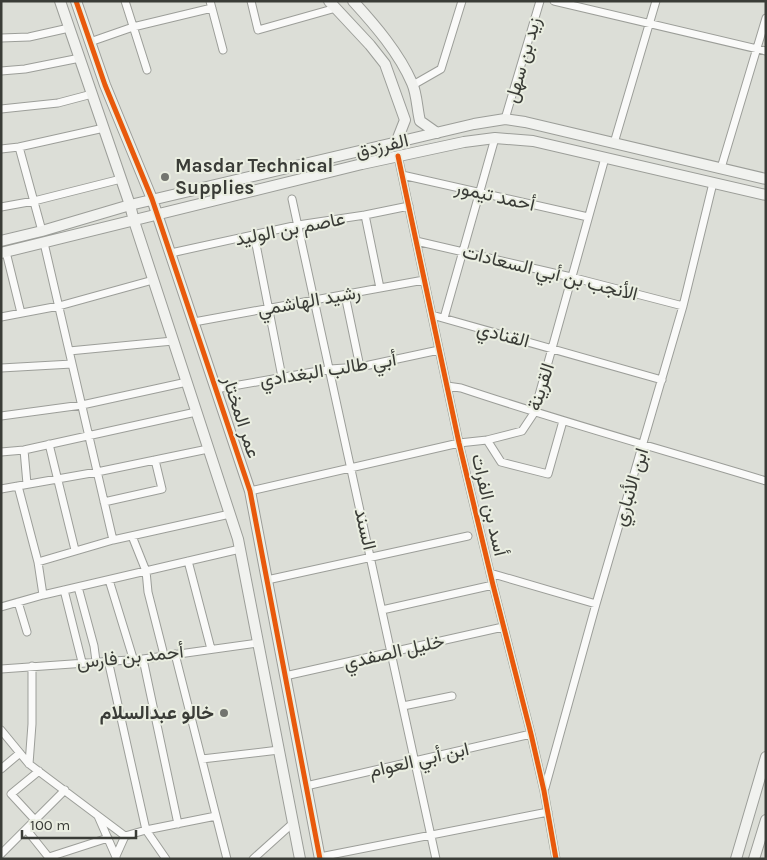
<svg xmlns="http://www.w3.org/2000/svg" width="767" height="860" viewBox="0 0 767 860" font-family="Karla,Vazirmatn,sans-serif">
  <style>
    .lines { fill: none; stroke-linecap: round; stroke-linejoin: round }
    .street-casing { stroke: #9c9e99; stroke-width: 9 }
    .secondary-casing { stroke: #9c9e99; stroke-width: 12 }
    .street { stroke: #fafaf9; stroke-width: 7 }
    .secondary { stroke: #f1f2ef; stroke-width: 10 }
    .cycleway-casing { stroke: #eaeee1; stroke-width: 8 }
    .cycleway { stroke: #e8590c; stroke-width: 5 }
    .poi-dot { fill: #73756f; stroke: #eaeee1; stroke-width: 2 }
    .labels { text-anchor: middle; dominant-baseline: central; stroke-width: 4; stroke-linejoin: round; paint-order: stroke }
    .street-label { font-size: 19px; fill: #3a3c37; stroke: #eaeee1 }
    .poi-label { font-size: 19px; font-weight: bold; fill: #3a3c37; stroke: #eaeee1; text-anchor: start }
  </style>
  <rect width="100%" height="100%" fill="#dcded7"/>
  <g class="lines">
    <defs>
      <path id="street" d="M125,1l22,69
        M210,1l13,49
        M251,1l7,29 78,-22
        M554,1l212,50
        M1,38l28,-1 40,-9
        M90,42l43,-15 79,-19
        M1,71l24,-2 55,-11
        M413,85l28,-16 21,-68
        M1,109l57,-6 34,-9
        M505,119l35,-118
        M614,143l42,-142
        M19,147l23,84
        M1,149l18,-2 85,-19
        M398,156l61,287 34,142 38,149 13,57 12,68
        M721,168l45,-150
        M402,175l186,42
        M292,199l144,660
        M1,207l33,-6 87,-22
        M365,215l15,73
        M254,234l28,143
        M416,241l155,36 112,29
        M44,243l69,297
        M6,252l15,61
        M171,253l127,-28 67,-10 44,-9
        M345,295l15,72
        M432,315l230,65
        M1,317l58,-11 94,-26
        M444,318l51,-180
        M194,322l230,-42
        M69,351l104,-10
        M1,368l71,-4
        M447,386l14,2c101,34 203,62 305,93
        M216,389l114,-20 30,-2 79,-17
        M1,416l81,-11 105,-23
        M487,440l14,22 47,12 15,-53
        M49,444l26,106
        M24,450l3,34
        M1,452l23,-2 172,-38
        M18,486l20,76 5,33
        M1,489l96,-17 111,-23
        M250,491l209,-48 28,-3 35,-9 12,-18 71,-255
        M104,502l58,-13 -7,-29
        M132,536l14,35 2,21 16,63
        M188,561l23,88
        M38,562l75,-22 117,-26
        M490,573l106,31
        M109,580l24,78
        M267,580l201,-44
        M78,587l16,59 2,15
        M64,590l18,72
        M18,602l9,30
        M1,607l42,-12 197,-46
        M382,610l111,-25
        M175,654l52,205
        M143,659l35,165
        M108,660l38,170 70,-14
        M1,669l142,-10 115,-16
        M285,676l218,-49
        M403,706l49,-10
        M1,730l28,34 96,72
        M202,759l77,-9
        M29,764l3,-40v-58
        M1,769l19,-16
        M306,786l225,-52
        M545,788l51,-184 87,-298 30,-123
        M98,816l18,41
        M35,820l-24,-26 28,-23
        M26,829l24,30
        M1,854l64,-64
        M116,856l9,-20 21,-6 20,29
        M49,857l59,-19
        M320,857l228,-45
        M253,859l40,-36"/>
      <path id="secondary" d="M60,1l70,204 4,16 104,318 62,320
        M76,1l29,84 47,114 98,292 70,368
        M329,1l41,44 15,19 20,56 -9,23
        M353,1c22,24 46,52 59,82 5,11 5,26 8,38l17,12
        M1,241l41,-10 88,-26 344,-81 31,-5 20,3 241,57
        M1,253l361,-89 102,-22 31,-4 38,3 233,54
        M736,859l30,-102
        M754,859l12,-39"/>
    </defs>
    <use href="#street" class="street-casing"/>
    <use href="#secondary" class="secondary-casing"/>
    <use href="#street" class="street"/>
    <use href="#secondary" class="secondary"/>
    <defs>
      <path id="cycleway" d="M76,1l29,84 47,114 98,292 70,368
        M398,156l61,287 34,142 38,149 13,57 12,68"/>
    </defs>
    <use href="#cycleway" class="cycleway-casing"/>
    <use href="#cycleway" class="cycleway"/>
  </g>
  <g class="poi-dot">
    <circle cx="165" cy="177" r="5"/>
    <circle cx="224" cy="713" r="5"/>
  </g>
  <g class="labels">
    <g class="street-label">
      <text transform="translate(523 60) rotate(-74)">زيد بن سهل</text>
      <text transform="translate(382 146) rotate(-13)">الفرزدق</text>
      <text transform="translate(495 196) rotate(13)">أحمد تيمور</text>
      <text transform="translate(290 229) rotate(-11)">عاصم بن الوليد</text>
      <text transform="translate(550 273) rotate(14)">الأنجب بن أبي السعادات</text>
      <text transform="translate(309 301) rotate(-10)">رشيد الهاشمي</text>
      <text transform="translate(503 335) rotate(15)">القنادي</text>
      <text transform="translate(328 370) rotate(-9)">أبي طالب البغدادي</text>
      <text transform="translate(541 387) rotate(-72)">القرينة</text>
      <text transform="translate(241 417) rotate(72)">عمر المختار</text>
      <text transform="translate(631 487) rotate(-73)">ابن الأنباري</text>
      <text transform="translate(489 505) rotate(77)">أسد بن الفرات</text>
      <text transform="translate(365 529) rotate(77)">السند</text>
      <text transform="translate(394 652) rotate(-13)">خليل الصفدي</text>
      <text transform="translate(130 657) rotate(-6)">أحمد بن فارس</text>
      <text transform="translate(419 760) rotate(-13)">ابن أبي العوام</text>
    </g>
    <g class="poi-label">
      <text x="175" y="166">Masdar Technical<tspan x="175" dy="22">Supplies</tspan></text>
      <text x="214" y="713" text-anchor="end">خالو عبدالسلام</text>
    </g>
  </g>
  <rect width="767" height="860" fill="none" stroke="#3a3c37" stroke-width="5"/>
  <path d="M22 830v8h114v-8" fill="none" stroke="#3a3c37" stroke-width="2.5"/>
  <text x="30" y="830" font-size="15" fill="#3a3c37" stroke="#eaeee1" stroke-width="4" paint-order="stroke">100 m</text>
</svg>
